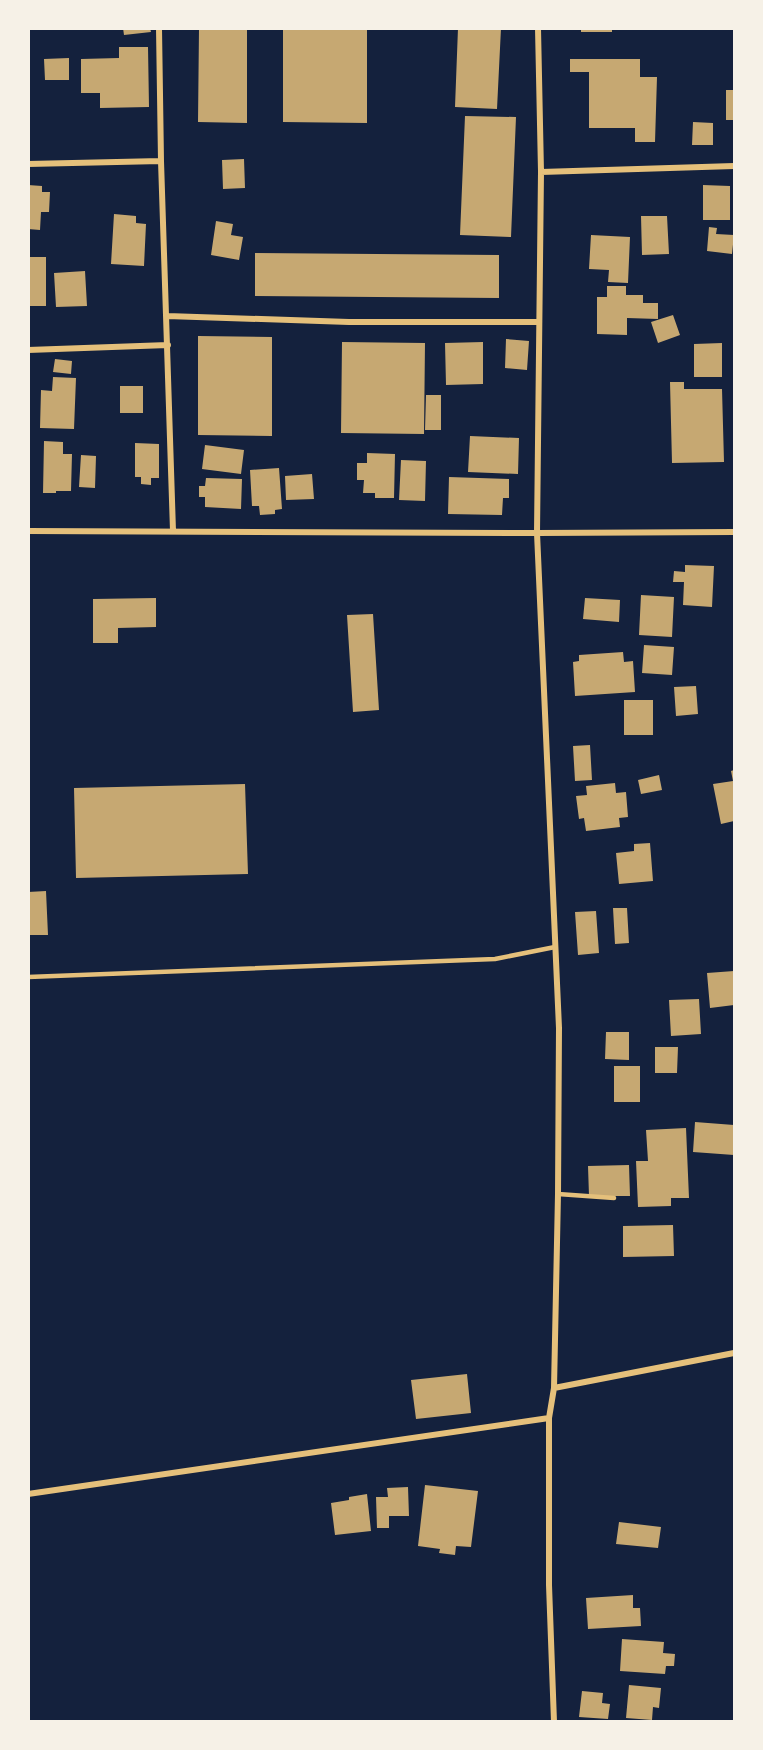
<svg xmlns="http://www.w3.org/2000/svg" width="763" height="1750" viewBox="0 0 763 1750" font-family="'Open Sans',sans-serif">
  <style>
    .building { fill: #c6a872 }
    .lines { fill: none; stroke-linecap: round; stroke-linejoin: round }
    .service { stroke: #e5c07b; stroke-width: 4.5 }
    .minor { stroke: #e5c07b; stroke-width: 6 }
  </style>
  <rect width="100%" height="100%" fill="#14213d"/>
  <path class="building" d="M123,28h27l1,4 -27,3z
    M199,28h48v95l-49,-1z
    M283,28h84v95l-84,-1z
    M458,28h43l-4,81 -42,-2z
    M581,28h31v4h-31z
    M119,47h29l1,60 -49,1v-15h-19v-34l38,-1z
    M69,58v22h-24l-1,-21z
    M570,59h70v18h17l-2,65h-20v-14h-46v-56h-19z
    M726,90h8v30h-8z
    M465,116l51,1 -5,120 -51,-2z
    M693,122l20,1v22h-21z
    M244,159l1,29 -22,1 -1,-29z
    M28,185l14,1v6h8l-1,20h-8l-1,18 -12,-1z
    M703,185l27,1v34h-27z
    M114,214l22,2v7l10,1 -2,42 -33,-2z
    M641,216h26l2,38 -27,1z
    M216,221l17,3 -2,11 12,2 -4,23 -28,-5z
    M709,227l8,1 -1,6 18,1 -2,19 -25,-3z
    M591,235l39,2 -2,46 -20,-1 1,-12 -20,-1z
    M255,253l244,2v43l-244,-2z
    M28,257h18v49h-18z
    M85,271l2,35 -31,1 -2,-34z
    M607,286h19v9h17v8h15v16l-31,-1v17l-30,-1v-37h10z
    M673,315l7,20 -22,8 -7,-21z
    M198,336l74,1v99l-74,-1z
    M506,339l23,2 -2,29 -22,-2z
    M342,342l83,1 -1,91 -83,-1z
    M483,342v42l-37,1 -1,-42z
    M722,343v34h-28v-33z
    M55,359l17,2 -1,13 -18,-2z
    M53,377l23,1 -2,51 -34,-1 1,-38 11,1z
    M670,382h14v7h38l2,73 -52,1z
    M120,386h23v27h-23z
    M426,395h15v35h-16z
    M470,436l49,2 -1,36 -50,-2z
    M44,441l19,1v12h9l-1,37h-15v2h-13z
    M135,443l24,1v34h-8v7l-10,-1v-7h-6z
    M205,445l39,5 -3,24 -39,-5z
    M367,453l28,1 -1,44h-19v-5h-12l1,-13h-7v-17h10z
    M81,455l15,1 -1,32 -16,-1z
    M401,460l25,1 -1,40 -26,-1z
    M279,468l3,41 -7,1v4l-15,1 -1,-9h-7l-2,-36z
    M312,474l2,25 -28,1 -1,-24z
    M449,477l60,2v19h-6l-1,17 -54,-1z
    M206,478l36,1 -1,30 -36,-2v-10h-6v-11h6z
    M685,565l29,1 -2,41 -29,-2 1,-23h-11l1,-11 11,1z
    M641,595l33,2 -2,40 -33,-2z
    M156,598v29l-38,1v15h-25v-44z
    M585,598l35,2 -1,22 -36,-3z
    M373,614l6,96 -26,2 -6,-97z
    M644,645l30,2 -2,28 -30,-2z
    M623,652l1,10 9,-1 2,31 -60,4 -2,-34 6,-1v-6z
    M696,686l2,28 -22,2 -2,-29z
    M624,700h29v35h-29z
    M590,745l2,35 -17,1 -2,-35z
    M734,770v51l-13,3 -8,-40 20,-3 -2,-10z
    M659,775l3,15 -21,4 -3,-14z
    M615,783l1,10 10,-1 2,25 -9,1 1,9 -34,4 -2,-13 -5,1 -3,-23 11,-1 -1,-9z
    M245,784l3,90 -172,4 -2,-90z
    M650,843l3,38 -34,3 -3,-31 18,-2v-7z
    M46,891l2,44h-20v-43z
    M613,908h14l2,35 -14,1z
    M596,911l3,42 -21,2 -3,-43z
    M734,971v34l-24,3 -3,-35z
    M699,999l2,35 -30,2 -2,-36z
    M606,1032h23v28l-24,-1z
    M655,1047h23l-1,26h-22z
    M614,1066h26v36h-26z
    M695,1122l39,3v30l-41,-3z
    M686,1128l3,70h-18v8l-33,1 -2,-46h12l-2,-31z
    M629,1165l1,31h-41l-1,-30z
    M673,1225l1,31 -51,1v-31z
    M467,1374l4,39 -55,6 -5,-39z
    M425,1485l53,6 -7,56 -15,-1 -1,9 -16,-2 1,-4 -22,-3z
    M408,1487l1,29h-20v12h-12l-1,-31h12l-1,-9z
    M367,1494l4,37 -36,4 -4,-32 18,-3v-3z
    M619,1522l42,5 -3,21 -42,-4z
    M633,1595v13h7l1,18 -53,3 -2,-31z
    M622,1639l42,3 -1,11 12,1 -1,12h-8l-1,8 -45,-3z
    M629,1685l32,3 -2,20 -6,-1 -1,13 -26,-2z
    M582,1691l21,2 -1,10 8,1 -2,15 -29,-2z"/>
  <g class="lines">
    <path class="service" d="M28,977l467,-18 60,-12
      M558,1194l56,4"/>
    <path class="minor" d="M159,28l2,133 12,370
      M538,28l3,144 -4,361 22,495 -1,166 -4,194 -5,30v167l5,137
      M28,164l133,-3
      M541,172l193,-6
      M167,316l182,6h190
      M28,350l140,-5
      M28,531l509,2 197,-1
      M554,1388l180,-35
      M28,1494l521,-76"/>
  </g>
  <rect width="763" height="1750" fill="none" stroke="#f6f1e7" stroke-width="60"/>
</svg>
